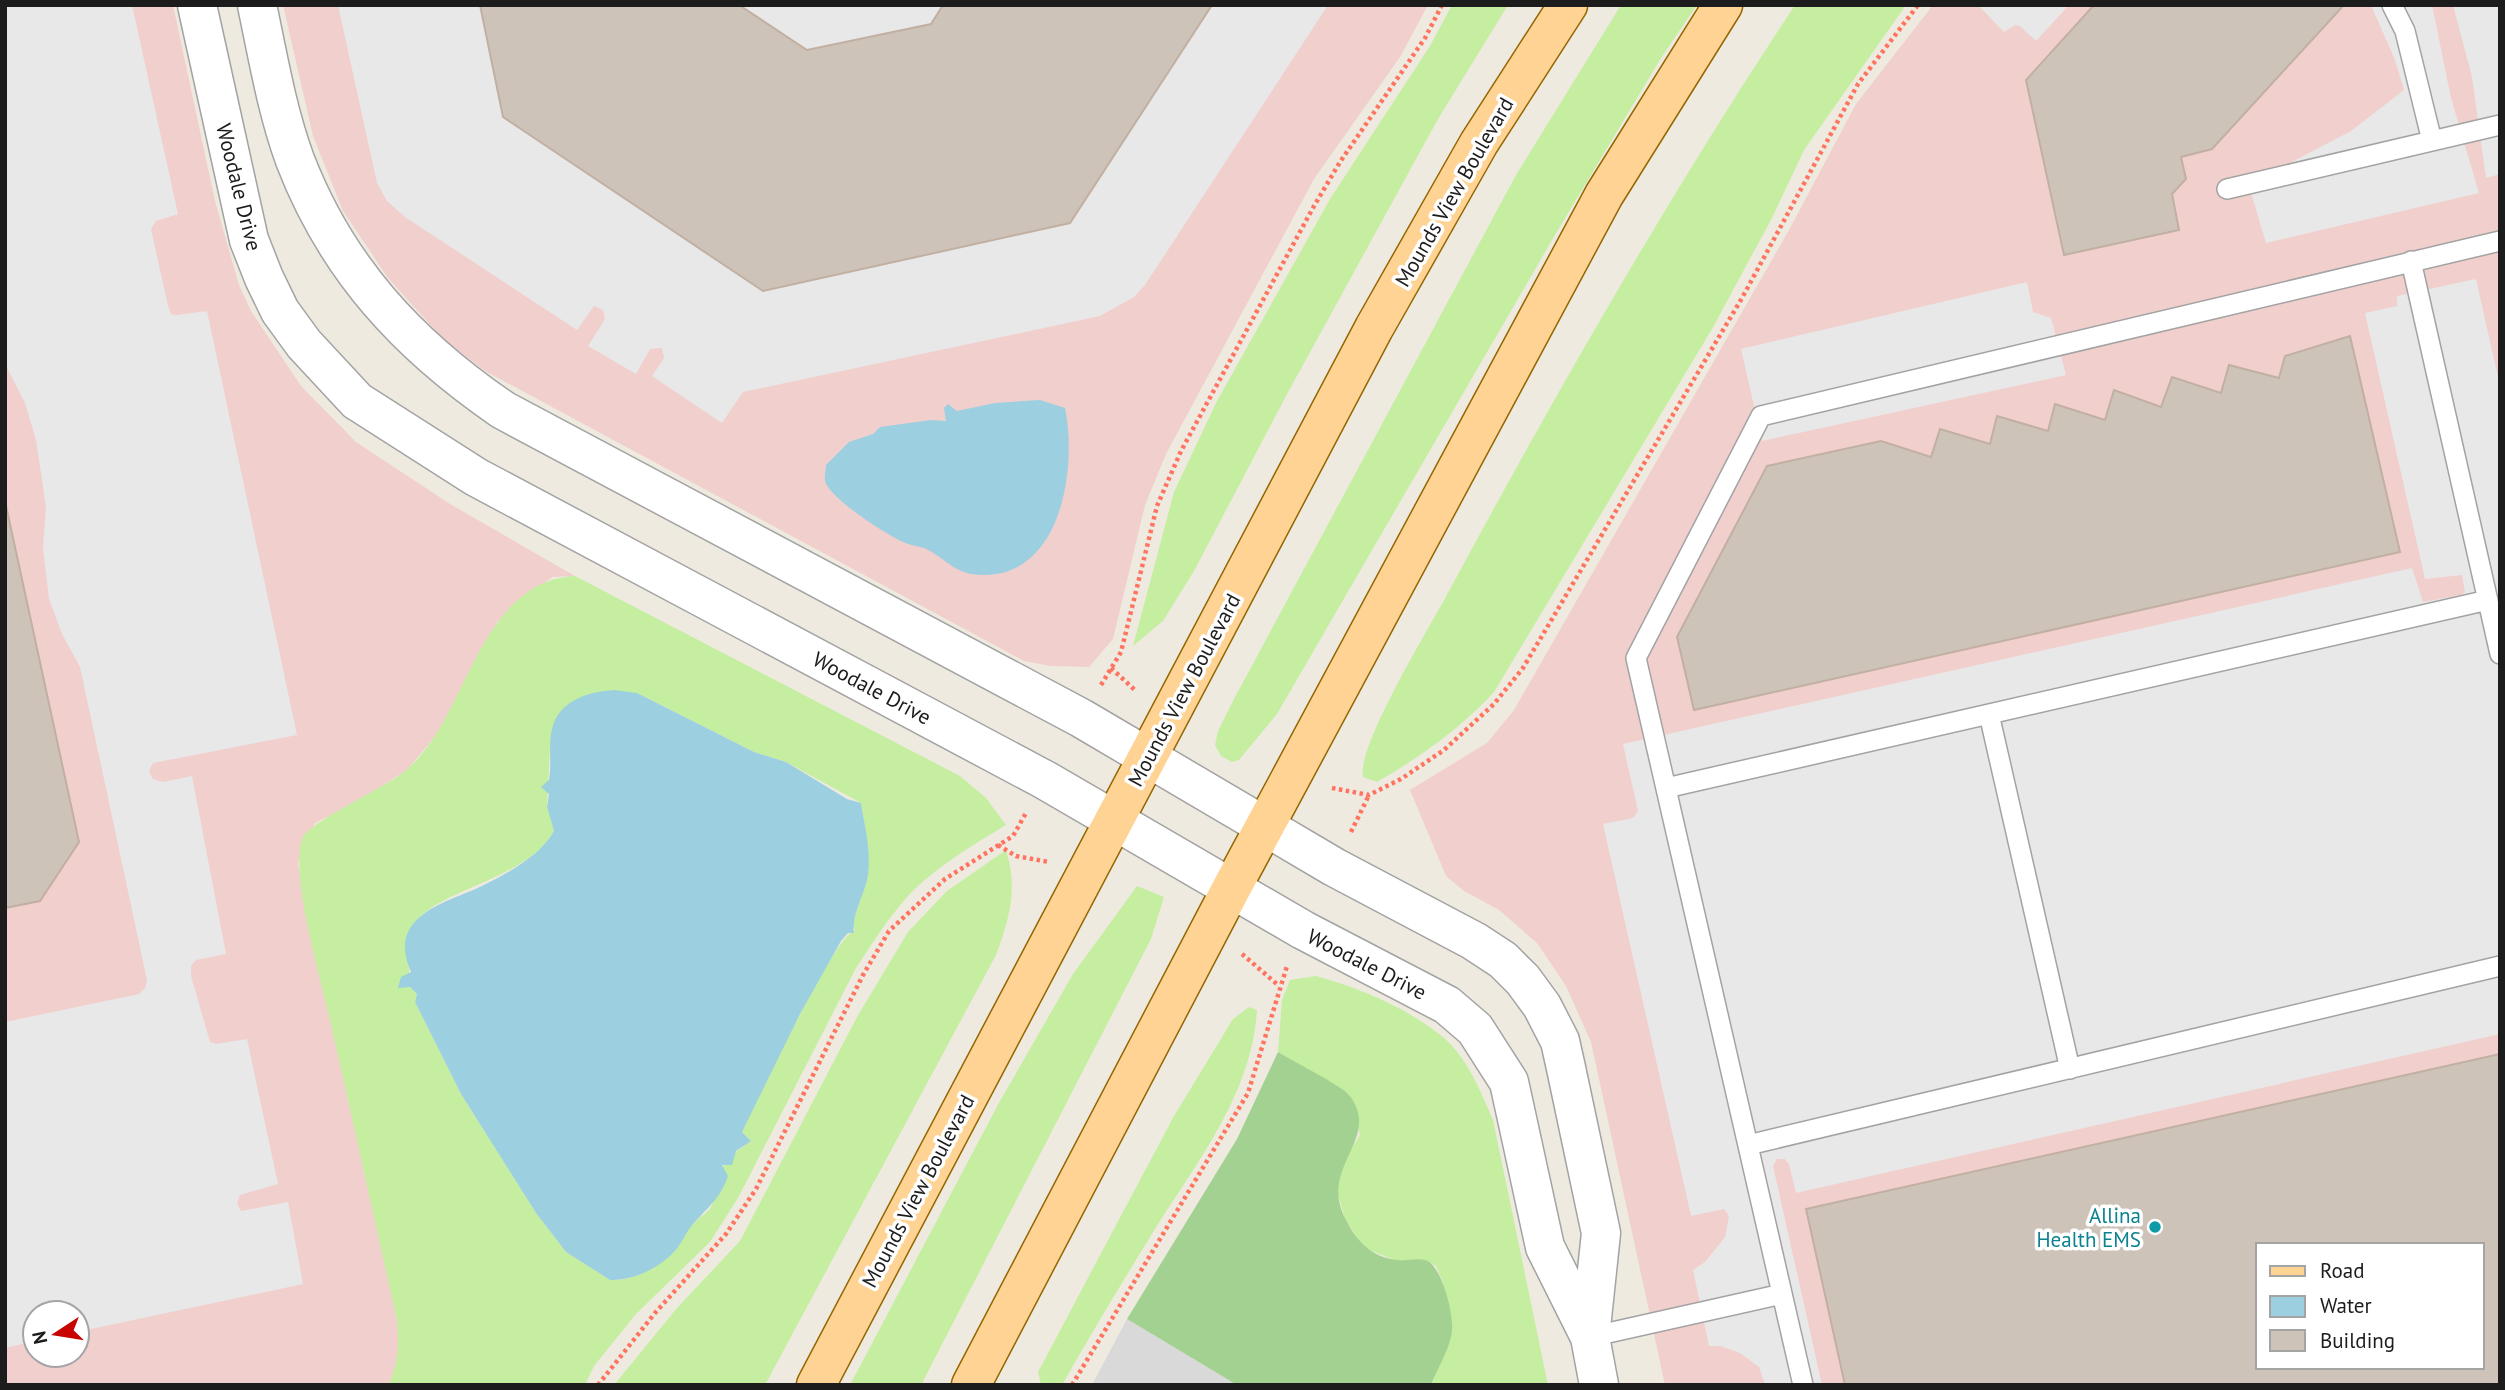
<svg xmlns="http://www.w3.org/2000/svg" width="2505" height="1390" viewBox="0 0 2505 1390" font-family="'PT Sans',sans-serif">
  <style>
    .residential { fill: #dad9d9 }
    .commercial { fill: #f1cfcd; fill-rule: evenodd }
    .grass { fill: #c5eea1; fill-rule: evenodd }
    .forest { fill: #a3d191 }
    .parking { fill: #e8e8e8 }
    .water { fill: #9ccfe0 }
    .building { fill: #cec3b9; stroke: #c1b0a2; stroke-width: 2; fill-rule: evenodd }
    .lines { fill: none; stroke-linecap: round; stroke-linejoin: round }
    .service-casing { stroke: #a3a3a3; stroke-width: 22 }
    .tertiary-casing { stroke: #a3a3a3; stroke-width: 41 }
    .primary-casing { stroke: #936600; stroke-width: 41 }
    .path { stroke: #ff7460; stroke-width: 4.5; stroke-dasharray: 3.5 3.5; stroke-linecap: butt }
    .service { stroke: #fff; stroke-width: 19 }
    .tertiary { stroke: #fff; stroke-width: 38 }
    .primary { stroke: #ffd394; stroke-width: 38 }
    .culture-dot { fill: #0f9aa8; stroke: #fff; stroke-width: 2.5 }
    .labels { text-anchor: middle; dominant-baseline: central; stroke-width: 7; stroke-linejoin: round; paint-order: stroke }
    .street-label { font-size: 21px; fill: #1c1c1c; stroke: #fff }
    .culture-label { font-size: 21px; fill: #0d838f; stroke: #fff; text-anchor: end }
  </style>
  <rect width="100%" height="100%" fill="#eeeae0"/>
  <path class="residential" d="M1127,1319l110,66h-145z"/>
  <path class="commercial" d="M5,5h168l42,196 24,84 12,26 50,75 55,56 94,62 125,72 -23,1 -54,44 -60,112 -31,37 -57,36 -35,17 -17,40 12,66 87,391 3,25 -4,24 -8,16h-383zM35,1313h42v42h-42z
    M283,5h1145l-28,52 -86,122 -148,275 -21,51 -32,134 -24,28 -38,-1 -27,-5 -539,-290 -42,-32 -55,-61 -45,-67 -30,-75z
    M1933,5h567v1380h-835l-74,-343 -25,-56 -29,-43 -38,-33 -35,-19 -18,-15 -36,-86 77,-47 27,-33 275,-480 67,-126zM2258,1245h224v122h-224z"/>
  <path class="grass" d="M1452,5h56l-70,114 -152,277 -92,175 -31,50 -30,25 41,-154 43,-91 113,-202 100,-153z
    M1621,5h76l-36,53 -106,177 -278,479 -38,46 -7,2 -11,-6 -6,-11 3,-14 16,-32 282,-524z
    M1795,5h111l-102,145 -32,68 -60,111 -218,363c-34,37 -74,65 -117,90l-14,-5c-6,-30 63,-144 80,-175 110,-204 224,-404 352,-597z
    M575,576l385,200 26,22 20,27c-33,20 -72,43 -98,71 -20,22 -36,48 -52,72l-118,230 -28,44 -74,72 -42,52 -9,19h-197c11,-22 11,-41 9,-65 -23,-102 -45,-203 -68,-304 -9,-40 -39,-141 -27,-177 7,-18 84,-51 104,-69 17,-14 31,-36 41,-55 30,-55 56,-136 128,-139zM637,693l117,59 32,10 75,41c10,55 9,70 -9,122l3,5c-22,8 -90,156 -105,185l-8,17 9,9c-42,28 -23,29 -40,66 -3,6 -11,9 -15,14 -26,26 -44,61 -86,59l-44,-28 -30,-39 -75,-119 -46,-92 2,-8 -7,-7c1,-18 -6,-36 -1,-53 13,-44 116,-50 145,-103l-7,-24 3,-61z
    M1006,850c12,38 4,67 -10,105l-231,430h-151l63,-77 63,-67 117,-224 51,-85 39,-41z
    M1137,886l27,11 -13,42 -230,446h-71l150,-284 73,-127z
    M1316,976c44,12 91,32 127,61 24,20 38,55 50,83l55,265h-117l21,-55 -9,-48 -7,-16 -10,-6h-31l-31,-12 -19,-29 -8,-28 4,-25 19,-31 -10,-40 -72,-43 4,-52 8,-20z
    M1249,1007l8,3c-5,83 -59,151 -102,219 -32,52 -63,103 -93,156h-21l-3,-13 136,-256 59,-97z"/>
  <path class="forest" d="M1278,1052c14,9 65,34 72,44 32,44 -33,71 -4,124 11,22 27,38 52,40 9,1 18,-2 27,0 16,3 29,54 27,70 -1,17 -15,39 -21,55h-194l-110,-66 110,-180z"/>
  <path class="parking" d="M5,5h127l46,209 -22,7 -5,8 17,77 3,8 5,1 31,-4 90,424 -144,28 -4,8 4,8 10,3 29,-6 34,178 -30,6 -5,6v10l19,66 6,2 31,-5 31,145 -38,11 -3,8 4,8 47,-9 15,82 -226,48v-19h-42v28l-30,7v-326l134,-28 6,-6 2,-8 -67,-313 -18,-33 -13,-35 -6,-51 3,-41 -10,-67 -11,-37 -20,-39z
    M338,5h990l-183,280 -11,12 -34,19 -357,76 -21,31 -70,-47 12,-18 -2,-10 -12,1 -14,25 -48,-28 17,-27 -2,-9 -9,-4 -17,24 -172,-113 -18,-16 -10,-18z
    M1978,5h91l-33,36 -16,-15 -5,-1 -11,7z
    M2371,5h61l19,93 28,95 -213,50 -20,-67 38,-10 67,-35 53,-41 -9,-30z
    M2453,5h47v169l-14,4 -14,-101z
    M2476,279l24,107v648l-704,159 -7,-29 -4,-5h-8l-4,7 49,219h-57l-6,-18 -19,-14 -20,-7h-11l-16,-76 12,-8 20,-25 4,-21 -5,-7 -33,7 -88,-392 30,-6 5,-7 -15,-67 789,-176 11,34 38,-7 4,-3 -3,-17 -37,4 -60,-266 32,-7v-10z
    M2027,282l6,30 18,6 15,57 -304,66 -21,-92z"/>
  <path class="water" d="M1040,400l25,8c12,57 -2,165 -79,167 -32,1 -38,-16 -62,-27 -7,-2 -14,-3 -21,-6 -16,-7 -74,-44 -78,-61 -1,-5 1,-11 1,-16l23,-23 24,-8 7,-7 51,-7 15,1 -2,-13 4,-4 9,7 38,-8z
    M614,690l23,3 117,59 32,10 61,37 14,4c4,25 10,47 7,72 -3,19 -17,40 -14,58h-6l-7,8 -41,73 -58,118 9,9 -15,10 -4,14h-10l6,11c-8,23 -20,31 -35,48 -6,7 -10,16 -15,23 -14,19 -44,34 -68,33l-44,-28 -30,-39 -75,-119 -46,-92 2,-8 -7,-7 -12,1 3,-11 10,-5c-25,-57 35,-69 71,-86 26,-13 58,-30 72,-55l-7,-24 2,-13 -8,-7 8,-7c3,-17 -1,-35 3,-51 7,-29 36,-37 62,-39z"/>
  <path class="building" d="M480,5h259l68,45 124,-26 12,-19h269l-142,218 -307,68 -260,-174z
    M2094,5h250l-132,144 -31,8 5,22 -14,15 7,36 -115,25 -38,-175z
    M2350,336l50,216 -706,158 -17,-73 90,-171 114,-25 50,16 9,-28 50,15 7,-28 51,15 7,-27 50,16 9,-30 47,17 11,-30 49,16 8,-28 50,13 6,-22z
    M5,501l74,341 -39,59 -35,7z
    M2500,1054v331h-655l-39,-176zM2258,1245h224v122h-224z"/>
  <g class="lines">
    <defs>
      <path id="service" d="M2392,5l13,26 27,110
        M2227,189l273,-64
        M2411,261l89,393
        M1989,714l81,355
        M1666,788l822,-188
        M1748,1145l752,-179
        M1590,1337l192,-43
        M1803,1385l-167,-727 125,-242 739,-175"/>
      <path id="tertiary" d="M197,5l52,235 15,38 16,33 24,33 53,57 119,76 569,303 258,150 144,75 28,24 34,53 36,165 45,90 9,48
        M257,5c11,52 20,106 38,155 42,109 113,185 208,250l578,308 253,149 140,74 29,19 20,20 19,26 18,35 6,27 35,165 -11,104"/>
      <path id="primary" d="M816,1385l558,-1057 105,-185 89,-138
        M971,1385l260,-496 373,-694 119,-190"/>
    </defs>
    <use href="#service" class="service-casing"/>
    <use href="#tertiary" class="tertiary-casing"/>
    <use href="#primary" class="primary-casing"/>
    <path class="path" d="M1111,668l25,23
      M1101,685l20,-33 36,-146 24,-55 133,-245 26,-44 85,-124 17,-33
      M1332,788l37,7 32,-16 43,-29 50,-46 29,-36 219,-370 116,-214 60,-79
      M1351,832l18,-37
      M998,845l18,11 33,6
      M1242,954l36,31
      M598,1385l57,-72 71,-79 30,-45 107,-214 26,-44 56,-52 68,-43 13,-23
      M1072,1385l176,-292 39,-127"/>
    <use href="#service" class="service"/>
    <use href="#tertiary" class="tertiary"/>
    <use href="#primary" class="primary"/>
  </g>
  <circle class="culture-dot" cx="2155" cy="1227" r="7"/>
  <g class="labels">
    <g class="street-label">
      <text transform="translate(239 187) rotate(76)">Woodale Drive</text>
      <text transform="translate(1454 192) rotate(-60)">Mounds View Boulevard</text>
      <text transform="translate(872 688) rotate(28)">Woodale Drive</text>
      <text transform="translate(1184 690) rotate(-62)">Mounds View Boulevard</text>
      <text transform="translate(1367 964) rotate(27)">Woodale Drive</text>
      <text transform="translate(918 1191) rotate(-62)">Mounds View Boulevard</text>
    </g>
    <g class="culture-label">
      <text x="2141" y="1215">Allina<tspan x="2141" dy="24">Health EMS</tspan></text>
    </g>
  </g>
  <rect width="2505" height="1390" fill="none" stroke="#1c1c1c" stroke-width="14"/>
  <rect x="2256" y="1243" width="228" height="126" fill="#ffffff" stroke="#a4a4a4" stroke-width="2"/>
  <rect x="2270" y="1266" width="35" height="10" fill="#ffd394" stroke="#a4a4a4" stroke-width="2"/>
  <text x="2320" y="1278" font-size="21" fill="#1c1c1c">Road</text>
  <rect x="2270" y="1296" width="35" height="21" fill="#9ccfe0" stroke="#a4a4a4" stroke-width="2"/>
  <text x="2320" y="1313" font-size="21" fill="#1c1c1c">Water</text>
  <rect x="2270" y="1330" width="35" height="21" fill="#cec3b9" stroke="#a4a4a4" stroke-width="2"/>
  <text x="2320" y="1348" font-size="21" fill="#1c1c1c">Building</text>
  <g transform="translate(56 1334) rotate(258)"><circle r="33" fill="#ffffff" stroke="#a4a4a4" stroke-width="2"/>
  <path d="M0-5L12 26L0 18L-12 26Z" fill="#c70400"/>
  <text y="-10" font-size="19" font-weight="bold" text-anchor="middle" fill="#1c1c1c">N</text>
  </g>
</svg>
